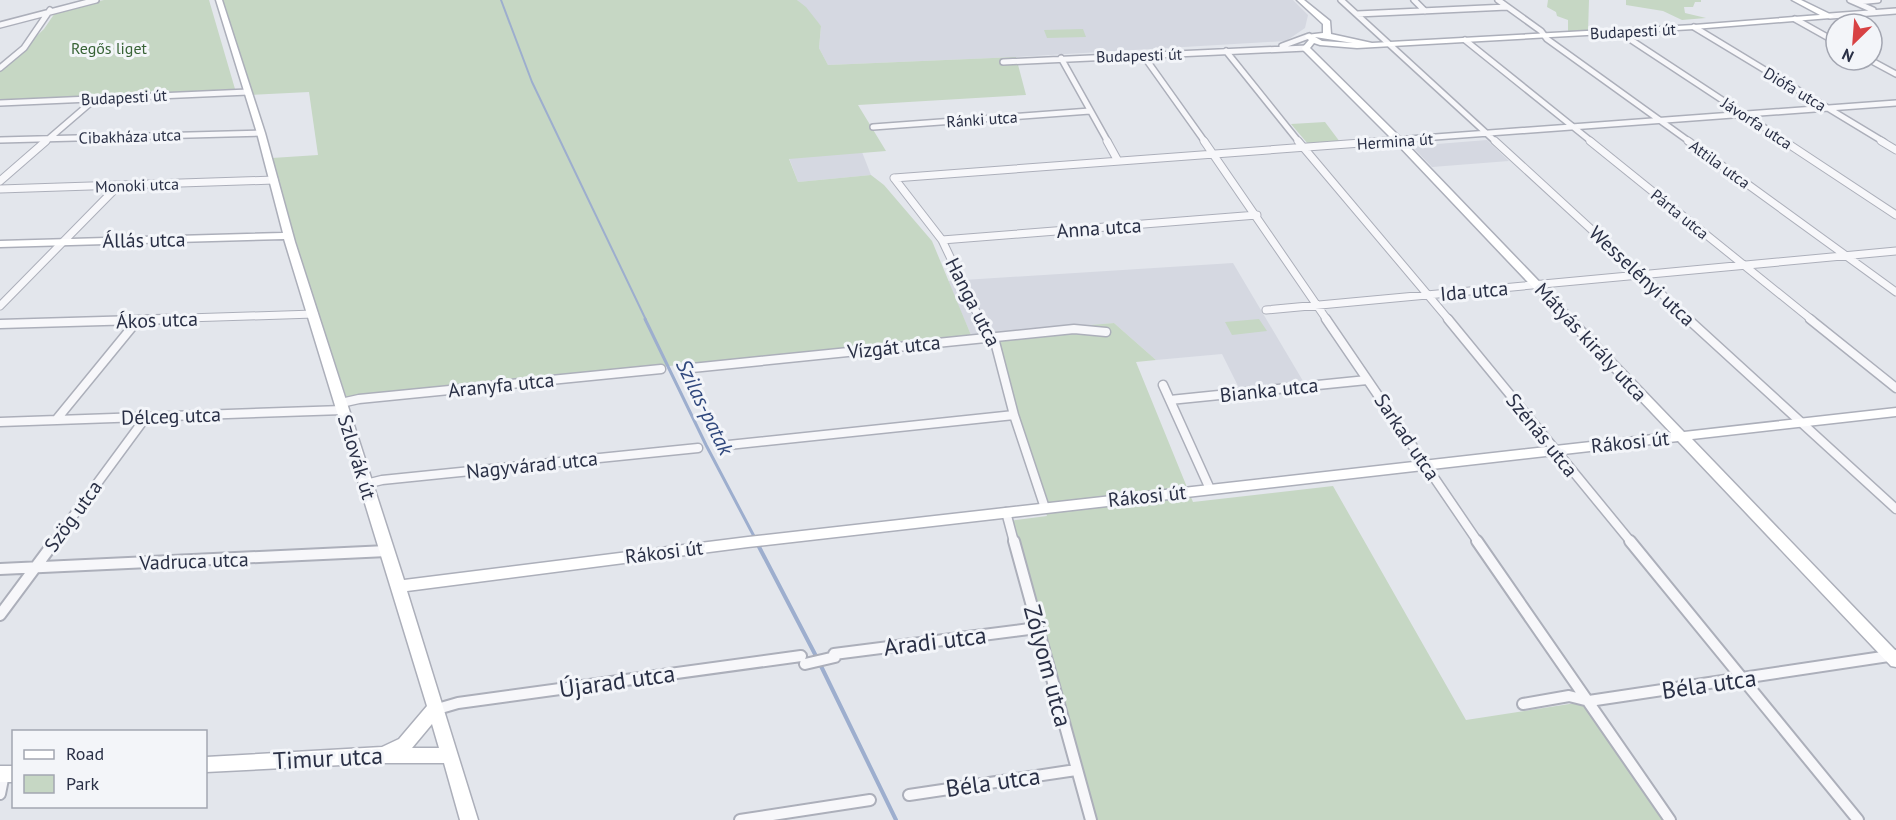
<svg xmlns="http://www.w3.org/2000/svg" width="1896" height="820" viewBox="0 0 1896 820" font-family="'PT Sans',sans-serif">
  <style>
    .built { fill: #d5d8e1 }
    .green { fill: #c6d7c4 }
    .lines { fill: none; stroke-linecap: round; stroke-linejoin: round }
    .stream-far2 { stroke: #9daece; stroke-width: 2 }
    .stream-far1 { stroke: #9daece; stroke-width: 3 }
    .stream { stroke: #9daece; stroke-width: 4 }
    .street-far3-casing { stroke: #acafba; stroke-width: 8 }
    .street-far2-casing { stroke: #acafba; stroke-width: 9 }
    .street-far1-casing { stroke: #acafba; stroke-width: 11 }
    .street-casing { stroke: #acafba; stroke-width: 14 }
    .secondary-casing { stroke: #acafba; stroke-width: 3 }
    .street-far3 { stroke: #f7f7fa; stroke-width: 5 }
    .street-far2 { stroke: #f7f7fa; stroke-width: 7 }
    .street-far1 { stroke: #f7f7fa; stroke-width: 8 }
    .street { stroke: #f7f7fa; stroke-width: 10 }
    .secondary { fill: #fff; fill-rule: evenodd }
    .labels { text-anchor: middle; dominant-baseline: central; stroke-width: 6; stroke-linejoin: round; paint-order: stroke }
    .far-street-label { font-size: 16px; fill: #2a3046; stroke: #f3f5f9 }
    .far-park-label { font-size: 16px; fill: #386336; stroke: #f3f5f9 }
    .street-label { font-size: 20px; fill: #2a3046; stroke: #f3f5f9 }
    .water-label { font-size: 21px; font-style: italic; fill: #30487d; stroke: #f3f5f9 }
    .near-street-label { font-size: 24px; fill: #2a3046; stroke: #f3f5f9 }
  </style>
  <rect width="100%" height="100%" fill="#e3e6ec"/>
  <path class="built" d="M797,0h496l15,15 -3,13 -19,13 -270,16 -188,8 -9,-17 2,-22z
    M1487,140l22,21 -77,6 -20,-21z
    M862,152l9,23 -73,7 -9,-24z
    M1233,263l70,118 -64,7 -17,-34 -66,6 -42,-37 -143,12 -23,-54z"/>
  <path class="green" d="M104,0h105l26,89 -235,12v-30l44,-42 13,-19z
    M221,0h576l9,7 15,19 -2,22 9,17 188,-8 10,38 -168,10 28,46 -97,8 9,23 73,-7 13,10 48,56 39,94 -624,64 -54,-163 -21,-78 46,-3 -9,-63 -58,3z
    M1548,0h41l-1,32 -20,1v-13l-11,-4 -1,-4 -9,-5z
    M1626,0h75v2h-6l-2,5h-9l1,6 21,5 -24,2 -19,-9 -37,-6z
    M1083,29l3,8 -39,1 -3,-8z
    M1325,122l15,20 -32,2 -17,-20z
    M1259,319l8,12 -35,4 -7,-13z
    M1114,323l42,37 -20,2 57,140 140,-16 133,234 123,-19 81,119h-579l-83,-299 39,-5 -53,-183z"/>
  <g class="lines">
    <path class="stream-far2" d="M501,0l31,82 114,238"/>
    <path class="stream-far1" d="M645,319l61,126 51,97"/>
    <path class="stream" d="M756,541l61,117
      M820,664l76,156"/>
    <defs>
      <path id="street-far3" d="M1341,0l155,142
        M1414,0l11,11
        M1498,0l43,31 6,8 143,103
        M1850,0l23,10
        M1857,2l21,-2
        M1357,14l150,-7
        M1830,16l66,-5
        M1795,19l41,23
        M0,25l96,-25
        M1694,27l190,115
        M1619,32l167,110
        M1465,40l127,102
        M1282,46l27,-10
        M1226,51l73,91
        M1143,55l62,87
        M1061,58l47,84
        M1870,60l26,14
        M1003,62l303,-14
        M0,68l24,-20 26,-38
        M0,103l248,-11
        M873,127l217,-16
        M0,140l261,-7
        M45,142l50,-43
        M1368,142l528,-39"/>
      <path id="street-far2" d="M1107,141l11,20
        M1204,141l123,179
        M1298,141l151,179
        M1495,141l195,179
        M1590,141l222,179
        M1688,141l208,151
        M1784,141l112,74
        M1881,141l15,9
        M894,178l494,-37
        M894,178l48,62 38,80
        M0,181l46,-40
        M0,189l274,-9
        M942,240l315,-25
        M0,306l118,-120
        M1266,310l630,-59
        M125,320l189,-6"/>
      <path id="street-far1" d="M979,319l7,14 8,5 20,77 31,93
        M1326,319l152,223
        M1448,319l183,223
        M1688,319l208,190
        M1810,319l86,69
        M0,324l172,-5
        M682,369l392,-40 32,3
        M1163,385l47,104
        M1170,400l197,-20
        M341,403l18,-4 302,-30
        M56,420l81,-99
        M0,422l343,-12
        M719,446l295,-31
        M366,484l16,-4 316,-32
        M1006,512l8,30
        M54,542l92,-125"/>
      <path id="street" d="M1014,541l77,279
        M1477,541l193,279
        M1630,541l228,279
        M0,569l387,-18
        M0,615l55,-74
        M834,654l203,-26
        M805,664l30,-7
        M1523,704l46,-8 20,5 307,-46
        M434,710l24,-7 343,-47
        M0,794l4,-20
        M909,795l167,-25
        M740,820l130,-20"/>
      <path id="secondary" d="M216,0h6l43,133 30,109 109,338 344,-43 923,-104 -275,-290 -93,-93 -1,-2 7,-8 -4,-3 1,-2 17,-2v-9l-26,-24h7l26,21 1,13 41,9 322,-18 126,-10 -28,-15h9l33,16 -4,2 -136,11 -337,19 -37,-3 -6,-2 -4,5 92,91 282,293 212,-24v8l-204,23 204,212v16l-5,-1 -213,-225 -930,106 -341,44 71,229h-18l-16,-57h-63l-175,9v-15l176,-10 17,-8 28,-33 -143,-467 -284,8v-6l283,-8 -26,-100zM1315,37l38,6 -31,-2zM432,724l7,24h-27z
        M0,766h14v16h-14z"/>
    </defs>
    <use href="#street-far3" class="street-far3-casing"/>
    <use href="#street-far2" class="street-far2-casing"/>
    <use href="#street-far1" class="street-far1-casing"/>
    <use href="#street" class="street-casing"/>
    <use href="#secondary" class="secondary-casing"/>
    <use href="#street-far3" class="street-far3"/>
    <use href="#street-far2" class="street-far2"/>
    <use href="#street-far1" class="street-far1"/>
    <use href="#street" class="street"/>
    <use href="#secondary" class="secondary"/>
  </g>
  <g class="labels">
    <g class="far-street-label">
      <text transform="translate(1633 31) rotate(-3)">Budapesti út</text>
      <text transform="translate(1139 55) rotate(-2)">Budapesti út</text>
      <text transform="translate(1795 89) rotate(31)">Diófa utca</text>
      <text transform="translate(124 97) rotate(-3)">Budapesti út</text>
      <text transform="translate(982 119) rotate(-4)">Ránki utca</text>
      <text transform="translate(1757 123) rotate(33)">Jávorfa utca</text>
      <text transform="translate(130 136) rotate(-2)">Cibakháza utca</text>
      <text transform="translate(1395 141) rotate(-4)">Hermina út</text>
      <text transform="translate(1720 164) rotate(36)">Attila utca</text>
      <text transform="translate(137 185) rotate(-2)">Monoki utca</text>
      <text transform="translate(1680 214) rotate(39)">Párta utca</text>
    </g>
    <g class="far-park-label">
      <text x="109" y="48">Regős liget</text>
    </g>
    <g class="street-label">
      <text transform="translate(1099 228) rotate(-4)">Anna utca</text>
      <text transform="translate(144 240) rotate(-1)">Állás utca</text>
      <text transform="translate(1642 276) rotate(43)">Wesselényi utca</text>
      <text transform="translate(1474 291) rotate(-5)">Ida utca</text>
      <text transform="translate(973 302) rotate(63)">Hanga utca</text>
      <text transform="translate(157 320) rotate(-2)">Ákos utca</text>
      <text transform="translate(1591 342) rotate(47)">Mátyás király utca</text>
      <text transform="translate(894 347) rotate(-6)">Vízgát utca</text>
      <text transform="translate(501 385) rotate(-6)">Aranyfa utca</text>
      <text transform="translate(1269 390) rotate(-6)">Bianka utca</text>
      <text transform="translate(171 416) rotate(-2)">Délceg utca</text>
      <text transform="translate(1542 435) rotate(51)">Szénás utca</text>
      <text transform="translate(1407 437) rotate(56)">Sarkad utca</text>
      <text transform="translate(1630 442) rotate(-6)">Rákosi út</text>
      <text transform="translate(357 457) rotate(73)">Szlovák út</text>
      <text transform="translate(532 465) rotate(-6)">Nagyvárad utca</text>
      <text transform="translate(1147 496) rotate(-6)">Rákosi út</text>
      <text transform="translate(73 516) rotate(-54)">Szög utca</text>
      <text transform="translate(664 552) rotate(-7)">Rákosi út</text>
      <text transform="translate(194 561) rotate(-2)">Vadruca utca</text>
    </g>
    <g class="water-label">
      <text transform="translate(705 407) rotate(64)">Szilas-patak</text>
    </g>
    <g class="near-street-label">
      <text transform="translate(935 641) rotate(-7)">Aradi utca</text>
      <text transform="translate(1048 666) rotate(75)">Zólyom utca</text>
      <text transform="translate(617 681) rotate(-8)">Újarad utca</text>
      <text transform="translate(1709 684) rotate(-8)">Béla utca</text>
      <text transform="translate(328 758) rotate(-3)">Timur utca</text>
      <text transform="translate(993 782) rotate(-8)">Béla utca</text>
    </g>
  </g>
  <rect x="12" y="730" width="195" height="78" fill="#f3f5f9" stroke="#a3a6b1" stroke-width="1.5"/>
  <rect x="24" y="750" width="30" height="9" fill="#ffffff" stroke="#a3a6b1" stroke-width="1.5"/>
  <text x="66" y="760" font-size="18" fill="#2a3046">Road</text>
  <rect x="24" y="775" width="30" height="18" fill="#c6d7c4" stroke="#a3a6b1" stroke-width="1.5"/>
  <text x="66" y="790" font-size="18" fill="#2a3046">Park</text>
  <g transform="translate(1854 42) rotate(205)"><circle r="28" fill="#f3f5f9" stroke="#a3a6b1" stroke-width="1.5"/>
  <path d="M0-4.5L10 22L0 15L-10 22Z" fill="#d84244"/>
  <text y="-9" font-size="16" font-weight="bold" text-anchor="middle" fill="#2a3046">N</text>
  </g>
</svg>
